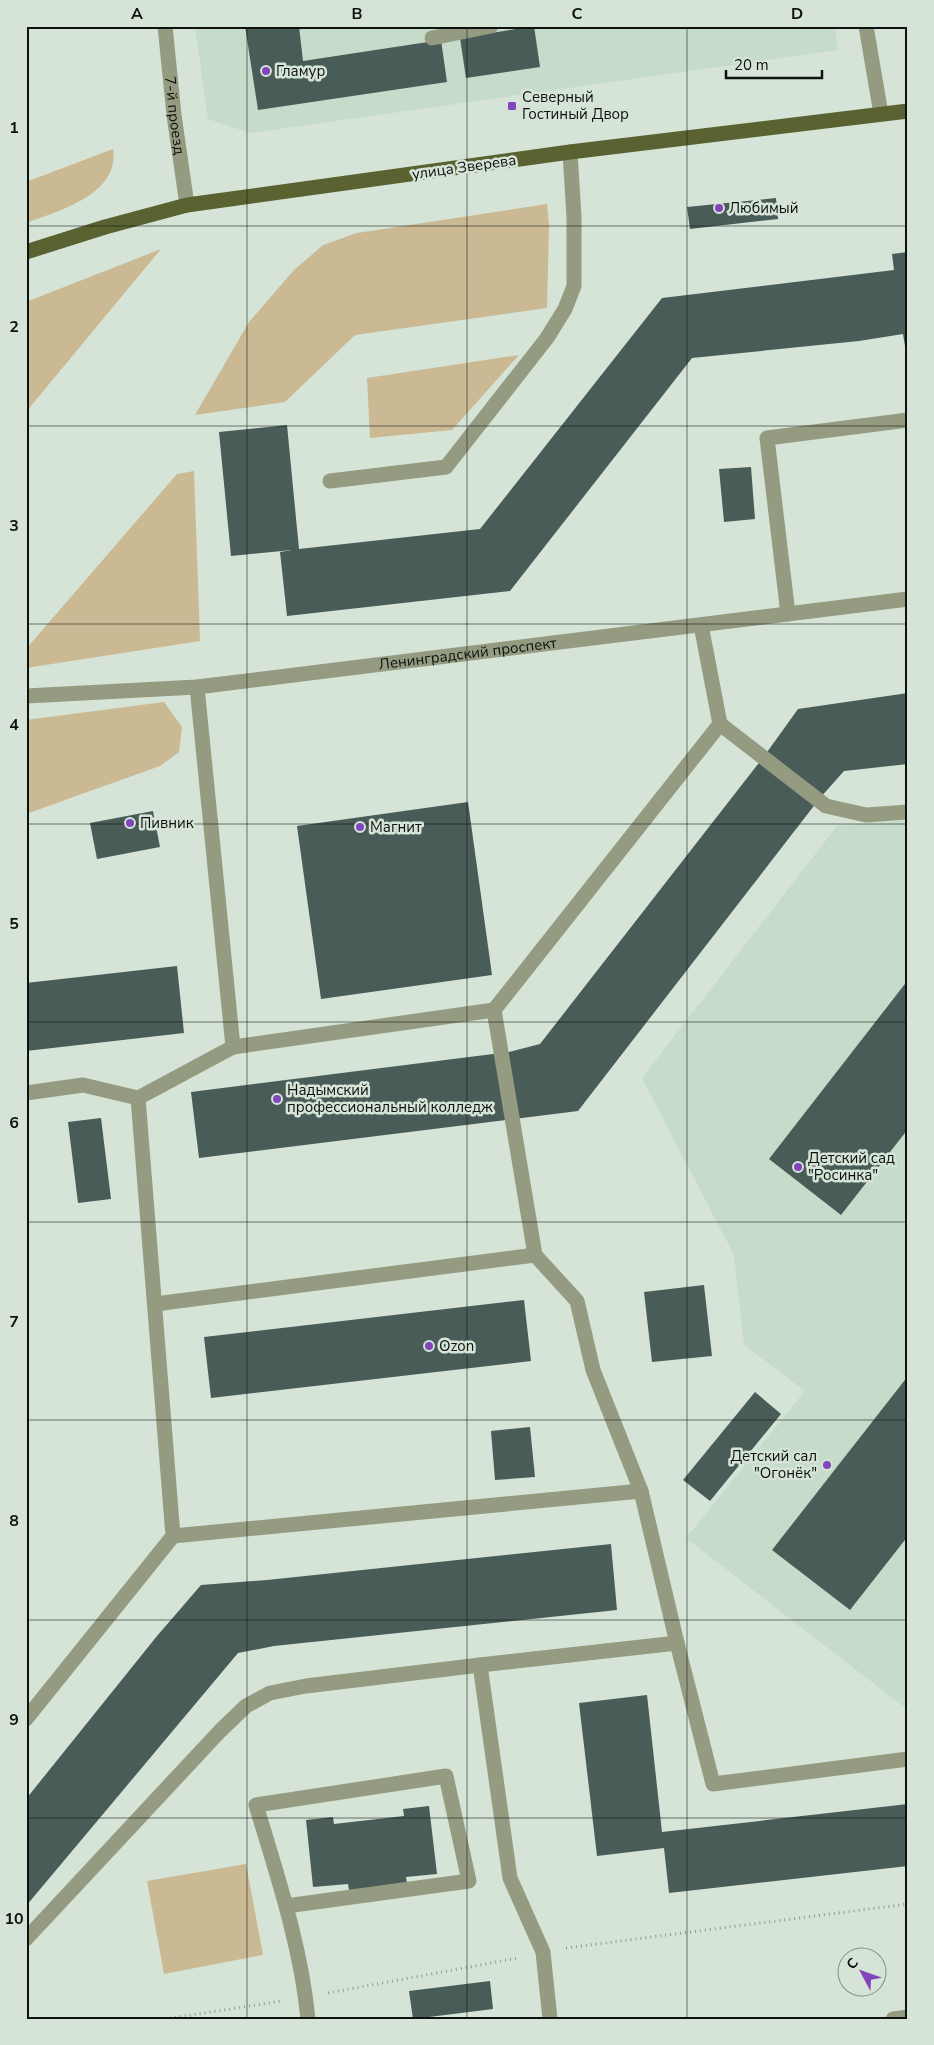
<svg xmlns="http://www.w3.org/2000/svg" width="934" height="2045" viewBox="0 0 934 2045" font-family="'Nunito Sans',sans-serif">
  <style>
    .built { fill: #c6dbc9 }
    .green { fill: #cab992 }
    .building { fill: #4a5c58 }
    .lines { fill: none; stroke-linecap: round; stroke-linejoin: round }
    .path { stroke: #919c92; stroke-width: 3; stroke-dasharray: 1 4; stroke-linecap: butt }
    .minor { stroke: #959b80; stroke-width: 15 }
    .major { stroke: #596230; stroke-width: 15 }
    .grid { fill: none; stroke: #0d120e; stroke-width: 1; stroke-opacity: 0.55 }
    .poi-dot { fill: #8146bc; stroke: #d5e4d7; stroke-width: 2 }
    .labels { text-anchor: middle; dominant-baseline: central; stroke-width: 5; stroke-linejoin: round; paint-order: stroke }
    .poi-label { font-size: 15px; fill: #0d120e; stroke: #d5e4d7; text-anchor: start }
    .street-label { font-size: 15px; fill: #0d120e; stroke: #d5e4d7 }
    .neatline { fill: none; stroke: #0d120e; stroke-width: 2 }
    .grid-label { font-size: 16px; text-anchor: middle; font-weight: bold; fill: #0d120e }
  </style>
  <rect width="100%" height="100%" fill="#d5e4d7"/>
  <path class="built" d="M195,26h640l3,24 -588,83 -42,-14z
    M908,820v890l-222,-172 119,-147 -61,-46 -10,-90 -92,-177 195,-252z"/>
  <path class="green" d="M113,149c7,45 -54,62 -87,74v-41z
    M547,204l2,22 -2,82 -192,27 -70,67 -90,13 54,-93 45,-52 29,-25 34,-12z
    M161,249l-135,163v-110z
    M519,355l-67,75 -82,8 -3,-60z
    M194,471l6,170 -174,27v-19l151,-175z
    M164,702l18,25 -3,25 -19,14 -134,48v-94z
    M246,1864l17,91 -99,19 -17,-93z"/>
  <path class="building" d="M245,26h54l4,35 138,-21 6,42 -189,28z
    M534,26l6,41 -74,11 -6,-40z
    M776,198l2,21 -88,10 -3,-22z
    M908,252v100h-2l-3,-18 -44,7 -167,17 -182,233 -223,25 -7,-64 12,-2 -61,6 -12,-124 68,-7 12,124 181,-20 182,-231 232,-28 -2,-16z
    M751,467l4,52 -31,3 -5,-53z
    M908,693v71l-64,7 -24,27 -242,313 -379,47 -8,-66 318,-40 31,-8 225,-289 33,-46z
    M468,802l24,173 -171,24 -24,-173z
    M153,811l7,36 -63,12 -7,-36z
    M177,966l7,67 -158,18v-68z
    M908,980v149l-67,86 -72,-56z
    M101,1118l10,81 -33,4 -10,-81z
    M704,1285l8,71 -60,6 -8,-70z
    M524,1300l7,61 -320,37 -7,-61z
    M908,1376v160l-58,74 -78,-60z
    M755,1392l26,22 -71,87 -27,-21z
    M530,1427l5,50 -40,3 -4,-49z
    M611,1544l6,66 -343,36 -36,7 -212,253v-107l131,-163 44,-51 66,-5z
    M647,1695l15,137 246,-28v62l-239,27 -5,-45 -67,8 -18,-153z
    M429,1806l8,68 -31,3 1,7 -58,6 -1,-6 -35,3 -7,-67 27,-3 1,7 70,-8 -1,-7z
    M490,1981l3,28 -80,10 -4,-28z"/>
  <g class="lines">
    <path class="path" d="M566,1948l342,-44
      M328,1993l190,-35
      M165,2019l117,-18"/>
    <g class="minor">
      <path id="s1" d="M165,26l9,89 13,90"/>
      <path d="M866,26l15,88"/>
      <path d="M432,38l59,-12"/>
      <path d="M330,481l116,-14 101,-129 18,-29 9,-23v-69l-4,-65"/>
      <path d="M788,614l-21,-176 141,-18"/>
      <path id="s2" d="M26,696l171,-9 711,-88"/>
      <path d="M720,724l106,82 40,9 42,-3"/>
      <path d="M494,1010l41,245"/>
      <path d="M233,1047l261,-37 226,-286 -19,-99"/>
      <path d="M26,1093l57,-8 55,13"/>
      <path d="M155,1304l380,-49 42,46 16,69 48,121"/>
      <path d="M173,1536l468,-45 36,152 -197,22 30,213 33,74 7,67"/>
      <path d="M677,1643l36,141 195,-25"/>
      <path d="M26,1719l147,-183 -35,-438 95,-51 -36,-360"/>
      <path d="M286,1906l183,-25 -23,-105 -190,29c21,70 45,141 52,214"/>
      <path d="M26,1939l194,-208 26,-25 24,-13 36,-7 174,-21"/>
      <path d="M893,2019l15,-2"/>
    </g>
    <path class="major" d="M26,252l79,-25 82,-22 383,-53 338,-41"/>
  </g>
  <path class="grid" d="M247,26v1993M467,26v1993M687,26v1993M26,226h882M26,426h882M26,624h882M26,824h882M26,1022h882M26,1222h882M26,1420h882M26,1620h882M26,1818h882"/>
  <g class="poi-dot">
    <circle cx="266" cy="71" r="5"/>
    <rect x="507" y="101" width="10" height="10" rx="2.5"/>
    <circle cx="719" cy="208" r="5"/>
    <circle cx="130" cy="823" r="5"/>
    <circle cx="360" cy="827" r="5"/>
    <circle cx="277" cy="1099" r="5"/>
    <circle cx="798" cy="1167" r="5"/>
    <circle cx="429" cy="1346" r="5"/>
    <circle cx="827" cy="1465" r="5"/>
  </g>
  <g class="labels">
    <g class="poi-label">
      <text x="276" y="71">Гламур</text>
      <text x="522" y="97">Северный<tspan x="522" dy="17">Гостиный Двор</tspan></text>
      <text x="729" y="208">Любимый</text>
      <text x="140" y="823">Пивник</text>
      <text x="370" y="827">Магнит</text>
      <text x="287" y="1090">Надымский<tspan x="287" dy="17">профессиональный колледж</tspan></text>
      <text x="808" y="1158">Детский сад<tspan x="808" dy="17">"Росинка"</tspan></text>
      <text x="439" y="1346">Ozon</text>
      <text x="817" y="1456" text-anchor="end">Детский сал<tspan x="817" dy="17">"Огонёк"</tspan></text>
    </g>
    <g class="street-label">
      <text stroke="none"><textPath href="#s1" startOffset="90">7-й проезд</textPath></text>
      <text transform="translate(464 167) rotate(-8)">улица Зверева</text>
      <text stroke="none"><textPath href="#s2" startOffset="444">Ленинградский проспект</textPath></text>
    </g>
  </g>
  <rect width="934" height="2045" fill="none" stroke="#d5e4d7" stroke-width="55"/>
  <g transform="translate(862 1972) rotate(311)"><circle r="24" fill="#d5e4d7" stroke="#859087"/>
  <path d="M0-4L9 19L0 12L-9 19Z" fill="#8146bc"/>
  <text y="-8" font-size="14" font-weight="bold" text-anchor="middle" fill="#0d120e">С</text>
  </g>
  <path d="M726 70v8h96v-8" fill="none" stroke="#0d120e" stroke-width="2.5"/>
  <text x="734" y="70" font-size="15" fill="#0d120e" stroke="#d5e4d7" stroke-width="4" paint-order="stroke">20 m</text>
  <rect x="28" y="28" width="878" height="1990" class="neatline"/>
  <g class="grid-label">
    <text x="137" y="19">A</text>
    <text x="357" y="19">B</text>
    <text x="577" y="19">C</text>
    <text x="797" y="19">D</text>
    <text x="14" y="133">1</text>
    <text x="14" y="332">2</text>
    <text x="14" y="531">3</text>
    <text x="14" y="730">4</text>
    <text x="14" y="929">5</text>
    <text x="14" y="1128">6</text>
    <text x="14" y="1327">7</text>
    <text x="14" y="1526">8</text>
    <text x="14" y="1725">9</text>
    <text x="14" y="1924">10</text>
  </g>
</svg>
